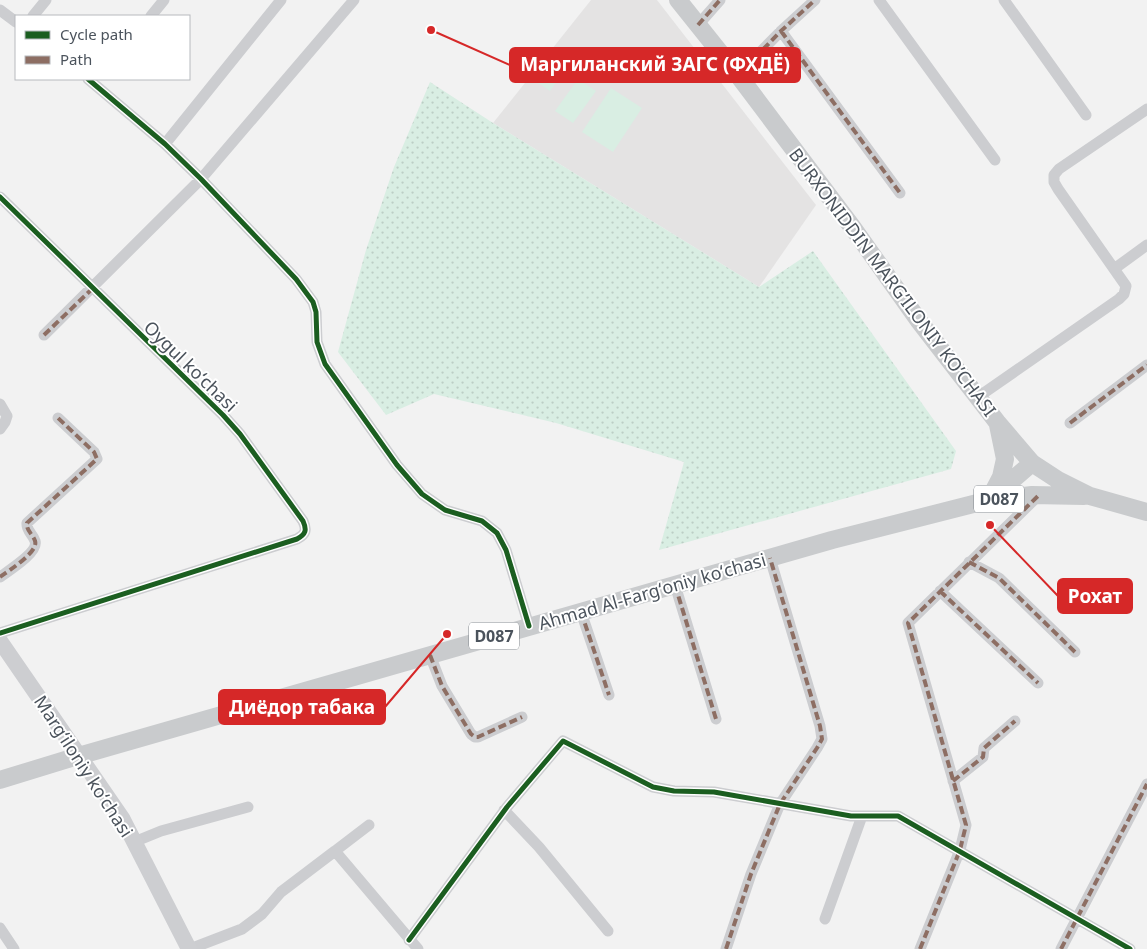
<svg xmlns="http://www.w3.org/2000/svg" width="1147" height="949" viewBox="0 0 1147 949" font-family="'Noto Sans',sans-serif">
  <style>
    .education { fill: #e4e3e3 }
    .green { fill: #d9eee3 }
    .park { fill: url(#park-dots) }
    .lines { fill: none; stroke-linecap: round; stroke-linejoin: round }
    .street { stroke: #cccdd0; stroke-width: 11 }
    .secondary { stroke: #cdced1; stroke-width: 16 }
    .primary { stroke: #c9cbcd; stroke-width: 18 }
    .quiet { stroke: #8d6e63; stroke-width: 4; stroke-dasharray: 8 4; stroke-linecap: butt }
    .cycleway-casing { stroke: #fff; stroke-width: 8 }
    .cycleway { stroke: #1b5e20; stroke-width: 5 }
    .labels { text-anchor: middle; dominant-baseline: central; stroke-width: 4; stroke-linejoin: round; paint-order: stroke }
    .shield { fill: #fff; stroke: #81878d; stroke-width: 1 }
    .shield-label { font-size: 16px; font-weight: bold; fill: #4b535c }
    .street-label { font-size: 18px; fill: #4b535c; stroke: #fff }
    .leader { fill: none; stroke: #d62828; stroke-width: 2 }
    .callout-dot { fill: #d62828; stroke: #fff; stroke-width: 2 }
    .callout { fill: #d62828; stroke: #d62828; stroke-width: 2 }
    .callout-label { font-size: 19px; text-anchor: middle; font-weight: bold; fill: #fff }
  </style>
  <defs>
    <pattern id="park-dots" width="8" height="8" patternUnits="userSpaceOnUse" patternTransform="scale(1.25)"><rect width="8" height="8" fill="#d9eee3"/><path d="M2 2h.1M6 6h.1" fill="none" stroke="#bccec5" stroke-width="1.8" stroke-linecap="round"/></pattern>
  </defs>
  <rect width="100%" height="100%" fill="#f2f2f2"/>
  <path class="education" d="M591,0h66l159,205 -57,82 -266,-164z"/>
  <path class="green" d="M554,61l12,8 -16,22 -12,-8z
    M578,79l18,12 -23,32 -18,-12z
    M611,88l31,20 -29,44 -31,-20z"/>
  <path class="park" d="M430,82l63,41 266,164 54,-36 143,200 -5,18 -292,81 25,-88 -128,-39 -122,-29 -48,21 -48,-63 28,-102 28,-83z"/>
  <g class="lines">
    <path class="street" d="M879,0l116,160
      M1004,0l82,115
      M0,10l16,12
      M33,16l13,-16
      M151,16l13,-16
      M698,25l22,-25
      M781,31l119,162
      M738,75l43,-44 34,-31
      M88,79l77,65 36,35 95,100 17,23 3,10 1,30 8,22 72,101 25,29 23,16 37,11 15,12 9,17 23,76
      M165,144l116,-144
      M0,197l223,218 17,19 63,87c4,9 3,13 -6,18l-297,94
      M1114,269l33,-24
      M44,335l157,-156 153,-179
      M978,397l141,-98 5,-5 2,-8 -68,-97 -4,-7v-7l5,-6 88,-60
      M0,404l7,12 -2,6 -5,7
      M1070,423l77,-58
      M969,562l30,16 76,74
      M0,577c8,-6 39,-25 35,-36 -2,-7 -9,-10 -8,-18l70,-64 -3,-7 -36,-34
      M675,585l41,134
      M940,591l98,92
      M581,612l28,83
      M430,655l12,31 29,48 4,3h3l44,-20
      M953,781l30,-24 1,-9 31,-27
      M504,810l35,37 69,84
      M134,842l27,-11 87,-24
      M335,851l34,-26
      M825,919l37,-103
      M0,928l14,21
      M409,940l98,-133 56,-66 90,46 21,4 40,1 137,24h47l232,133
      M190,949l52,-20 20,-15 19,-22 54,-41 83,98
      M726,949l25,-75 29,-70 37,-56 5,-9 -2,-13 -50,-168
      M920,949l40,-99 6,-25 -58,-202 131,-128
      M1061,949l86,-165"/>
    <path class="secondary" d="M0,641l122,177 67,131"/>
    <path class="primary" d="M678,0l60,75 115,153 66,93 78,101 35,41 26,17 32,16 57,16
      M998,425l7,34 -4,18 -12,23 43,-5 52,1
      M0,780l78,-24 754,-216 157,-40 43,-37"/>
    <path class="quiet" d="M698,25l22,-25
      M781,31l119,162
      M738,75l43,-44 34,-31
      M44,335l48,-46
      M1070,423l77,-58
      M969,562l30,16 76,74
      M0,577c8,-6 39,-25 35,-36 -2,-7 -9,-10 -8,-18l70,-64 -3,-7 -36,-34
      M675,585l41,134
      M940,591l98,92
      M581,612l28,83
      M430,655l12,31 29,48 4,3h3l44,-20
      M953,781l30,-24 1,-9 31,-27
      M726,949l25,-75 29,-70 37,-56 5,-9 -2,-13 -50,-168
      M920,949l40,-99 6,-25 -58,-202 131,-128
      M1061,949l86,-165"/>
    <defs>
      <path id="cycleway" d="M88,79l77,65 36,35 95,100 17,23 3,10 1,30 8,22 72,101 25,29 23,16 37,11 15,12 9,17 23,76
        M0,197l223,218 17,19 63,87c4,9 3,13 -6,18l-297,94
        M409,940l98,-133 56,-66 90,46 21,4 40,1 137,24h47l232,133"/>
    </defs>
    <use href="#cycleway" class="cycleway-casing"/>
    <use href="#cycleway" class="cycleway"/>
  </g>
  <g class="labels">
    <g class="shield">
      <rect x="974" y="485.5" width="50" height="27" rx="4"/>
      <rect x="469" y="622.5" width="50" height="27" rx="4"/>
    </g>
    <g class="shield-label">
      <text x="999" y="499">D087</text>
      <text x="494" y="636">D087</text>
    </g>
    <g class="street-label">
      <text transform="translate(893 282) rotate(53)">BURXONIDDIN MARG’ILONIY KO’CHASI</text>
      <text transform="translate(191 366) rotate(44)">Oygul koʻchasi</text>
      <text transform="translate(652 591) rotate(-16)">Ahmad Al-Fargʻoniy koʻchasi</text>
      <text transform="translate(84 766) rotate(57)">Margʻiloniy koʻchasi</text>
    </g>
  </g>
  <path class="leader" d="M431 30L510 65M990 525L1058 596M447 634L385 707"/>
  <g class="callout-dot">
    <circle cx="431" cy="30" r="5"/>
    <circle cx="990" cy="525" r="5"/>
    <circle cx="447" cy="634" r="5"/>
  </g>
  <g class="callout">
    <rect x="510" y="48" width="290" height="34" rx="5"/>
    <rect x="1058" y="579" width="74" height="34" rx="5"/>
    <rect x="219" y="690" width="166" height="34" rx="5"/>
  </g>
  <g class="callout-label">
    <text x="655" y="71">Маргиланский ЗАГС (ФХДЁ)</text>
    <text x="1095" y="603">Рохат</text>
    <text x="302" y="714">Диёдор табака</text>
  </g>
  <rect x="15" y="15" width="175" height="65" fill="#ffffff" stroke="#b7babe"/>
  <rect x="25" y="31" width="25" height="8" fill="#1b5e20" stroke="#b7babe"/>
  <text x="60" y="40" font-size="15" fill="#4b535c">Cycle path</text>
  <rect x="25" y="56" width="25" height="8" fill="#8d6e63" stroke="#b7babe"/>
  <text x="60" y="65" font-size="15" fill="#4b535c">Path</text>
</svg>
